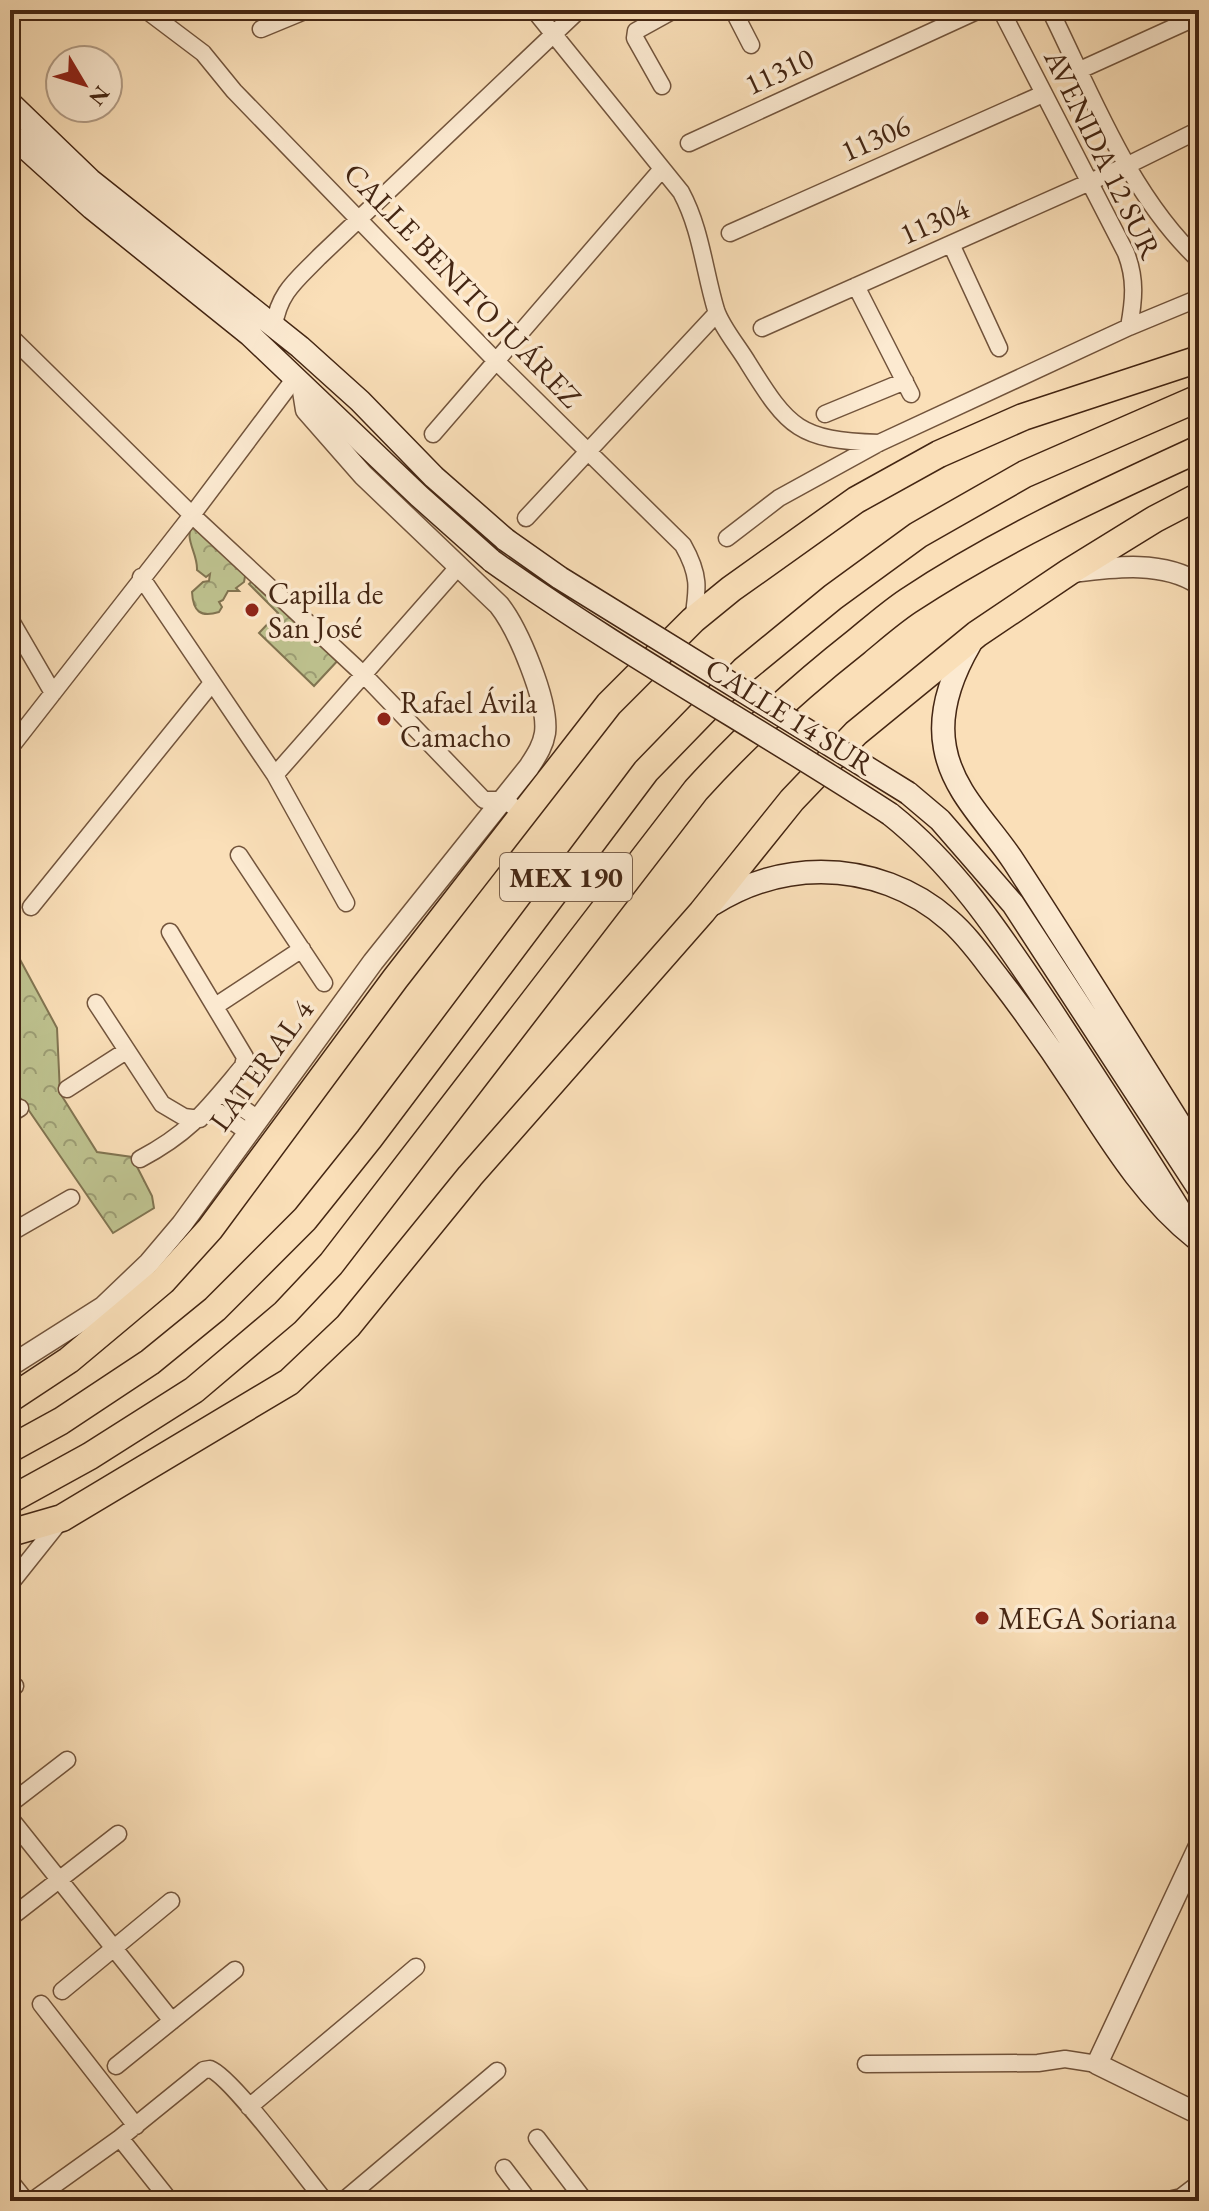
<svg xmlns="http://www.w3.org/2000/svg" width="1209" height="2211" viewBox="0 0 1209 2211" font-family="'EB Garamond',serif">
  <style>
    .park { fill: url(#park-crowns); stroke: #817451; stroke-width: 2 }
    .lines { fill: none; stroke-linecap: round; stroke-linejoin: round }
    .minor-casing { stroke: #72543c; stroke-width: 19 }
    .tertiary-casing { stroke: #72543c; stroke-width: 23 }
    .secondary-casing { stroke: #442613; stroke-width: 25 }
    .trunk-casing { stroke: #442613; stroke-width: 29 }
    .minor { stroke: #fcead1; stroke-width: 16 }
    .tertiary { stroke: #fcead1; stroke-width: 20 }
    .secondary { stroke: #fcead1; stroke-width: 22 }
    .trunk { stroke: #fadfb8; stroke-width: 26 }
    .secondary-bridge-casing { stroke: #442613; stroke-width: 25; stroke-linecap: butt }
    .secondary-bridge { stroke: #fcead1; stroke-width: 22 }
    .poi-dot { fill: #8f2418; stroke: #fcead1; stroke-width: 3 }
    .labels { text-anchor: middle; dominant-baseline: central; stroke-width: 7; stroke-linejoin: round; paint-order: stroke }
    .shield { fill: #fcead1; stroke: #7b614c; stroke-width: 2 }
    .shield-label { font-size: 28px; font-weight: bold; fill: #442613 }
    .street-label { font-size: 30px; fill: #442613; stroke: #fcead1 }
    .poi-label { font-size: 30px; fill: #442613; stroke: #fcead1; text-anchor: start }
  </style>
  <defs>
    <pattern id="park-crowns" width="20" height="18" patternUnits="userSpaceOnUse" patternTransform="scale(2)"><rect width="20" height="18" fill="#bec28f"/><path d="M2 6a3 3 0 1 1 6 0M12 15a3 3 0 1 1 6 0" fill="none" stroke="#9c9d74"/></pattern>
  </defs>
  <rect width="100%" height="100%" fill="#fadfb8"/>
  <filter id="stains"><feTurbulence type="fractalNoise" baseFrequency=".0025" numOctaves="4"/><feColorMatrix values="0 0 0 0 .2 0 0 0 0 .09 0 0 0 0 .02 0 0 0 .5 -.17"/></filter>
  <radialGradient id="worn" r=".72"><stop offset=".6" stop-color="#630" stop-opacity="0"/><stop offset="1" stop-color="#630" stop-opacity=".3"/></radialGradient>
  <path class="park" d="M194,523l52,48 -2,11 -8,6 3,3h-11l-5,9 -4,2 3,5 -3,5c-19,6 -26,-1 -27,-20l11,-10 6,-1 1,-7 -4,3 -9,-7c1,-18 -15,-32 -3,-47z
    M252,581l89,76 -27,29 -55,-53 19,-20 -29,-29z
    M10,941l47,87 3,65 37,59 35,5 20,39 2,12 -41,25 -103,-150z"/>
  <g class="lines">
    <defs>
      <path id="minor" d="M146,10l57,43 31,38 261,269 188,185c17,30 15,43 10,75
        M534,10l147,182c20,37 23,78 35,118 6,18 22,36 32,53 41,66 51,77 131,80
        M733,10l18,35
        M1001,10l125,243c10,26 8,47 3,74
        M1050,10c41,83 80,186 149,250
        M10,14l1,-4
        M261,29l46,-19
        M1080,70l119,-54
        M662,86l-27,-48 1,-7 38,-21
        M689,143l290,-133
        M730,233l313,-139
        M951,244l48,104
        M856,286l55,108
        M274,326c5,-34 23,-46 45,-69l260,-247
        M762,328l366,-163 71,-35
        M10,336l182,179 172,160 120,125h20l20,14
        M825,414l80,-33
        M433,434l229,-265
        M526,518l191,-205
        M727,538l52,-40 100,-55 250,-116 70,-29
        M141,577l134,198 71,128
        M10,619l43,74
        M10,748l182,-233 103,-137
        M275,775l184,-209
        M239,855l85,128
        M31,907l181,-224
        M96,1003l66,101 22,13 16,2
        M217,1005l85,-56
        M67,1089l59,-38
        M221,1093l37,26
        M210,1106l39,27
        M10,1114l10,-6
        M140,1159c51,-27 67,-50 103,-93l2,-9 -75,-125
        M10,1233l61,-35
        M10,1584l51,-64
        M10,1690l5,-4
        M10,1804l57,-44
        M10,1818l162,203
        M10,1918l108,-84
        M62,1991l109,-90
        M41,2004l95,122
        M866,2064l172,-1 27,-4 32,5
        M116,2066l119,-96
        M249,2107l167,-140
        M120,2138l50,63
        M537,2138l48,63
        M504,2168l25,33
        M10,2181l16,20
        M32,2201l88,-63 84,-68 6,-1c22,8 95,108 115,132
        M343,2201l154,-130"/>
      <path id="tertiary" d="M1073,572c40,-5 90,-12 126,12
        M10,1366l93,-59 46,-44 33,-39 191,-262 156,-195c7,-11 14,-21 16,-34 4,-31 -27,-104 -46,-128l-136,-130 -57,-65 -4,-25
        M1199,1846l-102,218 102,50
        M1173,2201l9,-2 17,-13"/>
      <path id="secondary" d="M10,103l80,77 210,167 60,54 74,76 72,63
        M10,134l82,74 158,127 169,161 73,65
        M970,644c-18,31 -32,68 -25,104 8,45 45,77 69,114 63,97 124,195 185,293
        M908,793l32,27 73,84 186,285
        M890,814c67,53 112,123 159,193 46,70 92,141 136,212
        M713,904c32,-20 70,-32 108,-32 47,0 93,17 128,48 20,17 35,40 51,60 27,35 53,72 77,109 35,54 69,110 120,150"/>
      <path id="trunk" d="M10,1399l59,-39 55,-46 39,-33 47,-52 185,-250 214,-275 84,-84 38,-31 125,-89 83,-46 84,-37 176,-58
        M10,1449l51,-28 89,-59 65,-53 90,-90 64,-80 277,-368 98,-101 89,-73 85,-62 107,-61 174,-76
        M10,1500l80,-44 104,-66 91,-77 46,-49 365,-474c49,-54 103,-103 160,-148 17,-14 34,-29 52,-41 92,-61 191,-106 291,-152
        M10,1533l52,-15 227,-136 59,-56 122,-150 232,-264 90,-112 64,-67 121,-99 92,-62 86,-53 44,-23"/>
    </defs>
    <use href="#minor" class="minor-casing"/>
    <use href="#tertiary" class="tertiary-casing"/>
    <use href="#secondary" class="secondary-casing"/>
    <use href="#trunk" class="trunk-casing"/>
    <use href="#minor" class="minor"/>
    <use href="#tertiary" class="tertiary"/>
    <use href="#secondary" class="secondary"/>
    <use href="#trunk" class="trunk"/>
    <defs>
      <path id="secondary-bridge" d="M506,540l54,38 348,215
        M492,561c128,91 266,167 398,253"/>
    </defs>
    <use href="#secondary-bridge" class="secondary-bridge-casing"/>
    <use href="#secondary-bridge" class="secondary-bridge"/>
  </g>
  <g class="poi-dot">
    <circle cx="252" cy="610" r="8"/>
    <circle cx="384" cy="719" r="8"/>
    <circle cx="982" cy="1618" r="8"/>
  </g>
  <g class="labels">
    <rect class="shield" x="500" y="853" width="132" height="48" rx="6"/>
    <g class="shield-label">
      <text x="566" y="877">MEX 190</text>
    </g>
    <g class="street-label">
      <text transform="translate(779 71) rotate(-25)">11310</text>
      <text transform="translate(875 138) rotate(-24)">11306</text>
      <text transform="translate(1103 154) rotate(64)">AVENIDA 12 SUR</text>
      <text transform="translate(934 221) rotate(-24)">11304</text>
      <text transform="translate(463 285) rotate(46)">CALLE BENITO JUÁREZ</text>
      <text transform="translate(790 716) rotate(32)">CALLE 14 SUR</text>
      <text transform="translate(261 1065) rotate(-54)">LATERAL 4</text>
    </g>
    <g class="poi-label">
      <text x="268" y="593">Capilla de<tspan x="268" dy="34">San José</tspan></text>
      <text x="400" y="702">Rafael Ávila<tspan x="400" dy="34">Camacho</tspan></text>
      <text x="998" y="1618">MEGA Soriana</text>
    </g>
  </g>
  <rect width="1209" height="2211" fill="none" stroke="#fadfb8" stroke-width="40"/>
  <rect x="12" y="12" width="1185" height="2187" fill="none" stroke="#442613" stroke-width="4"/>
  <rect x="20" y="20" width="1169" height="2171" fill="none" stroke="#442613" stroke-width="2"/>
  <g transform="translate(84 84) rotate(128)"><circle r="38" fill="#fcead1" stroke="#b29c85" stroke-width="2"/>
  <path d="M0-6L14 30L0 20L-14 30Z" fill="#8f2418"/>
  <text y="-12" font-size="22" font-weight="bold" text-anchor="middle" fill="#442613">N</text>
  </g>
  <rect width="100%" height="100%" filter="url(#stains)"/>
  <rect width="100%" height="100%" fill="url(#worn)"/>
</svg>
